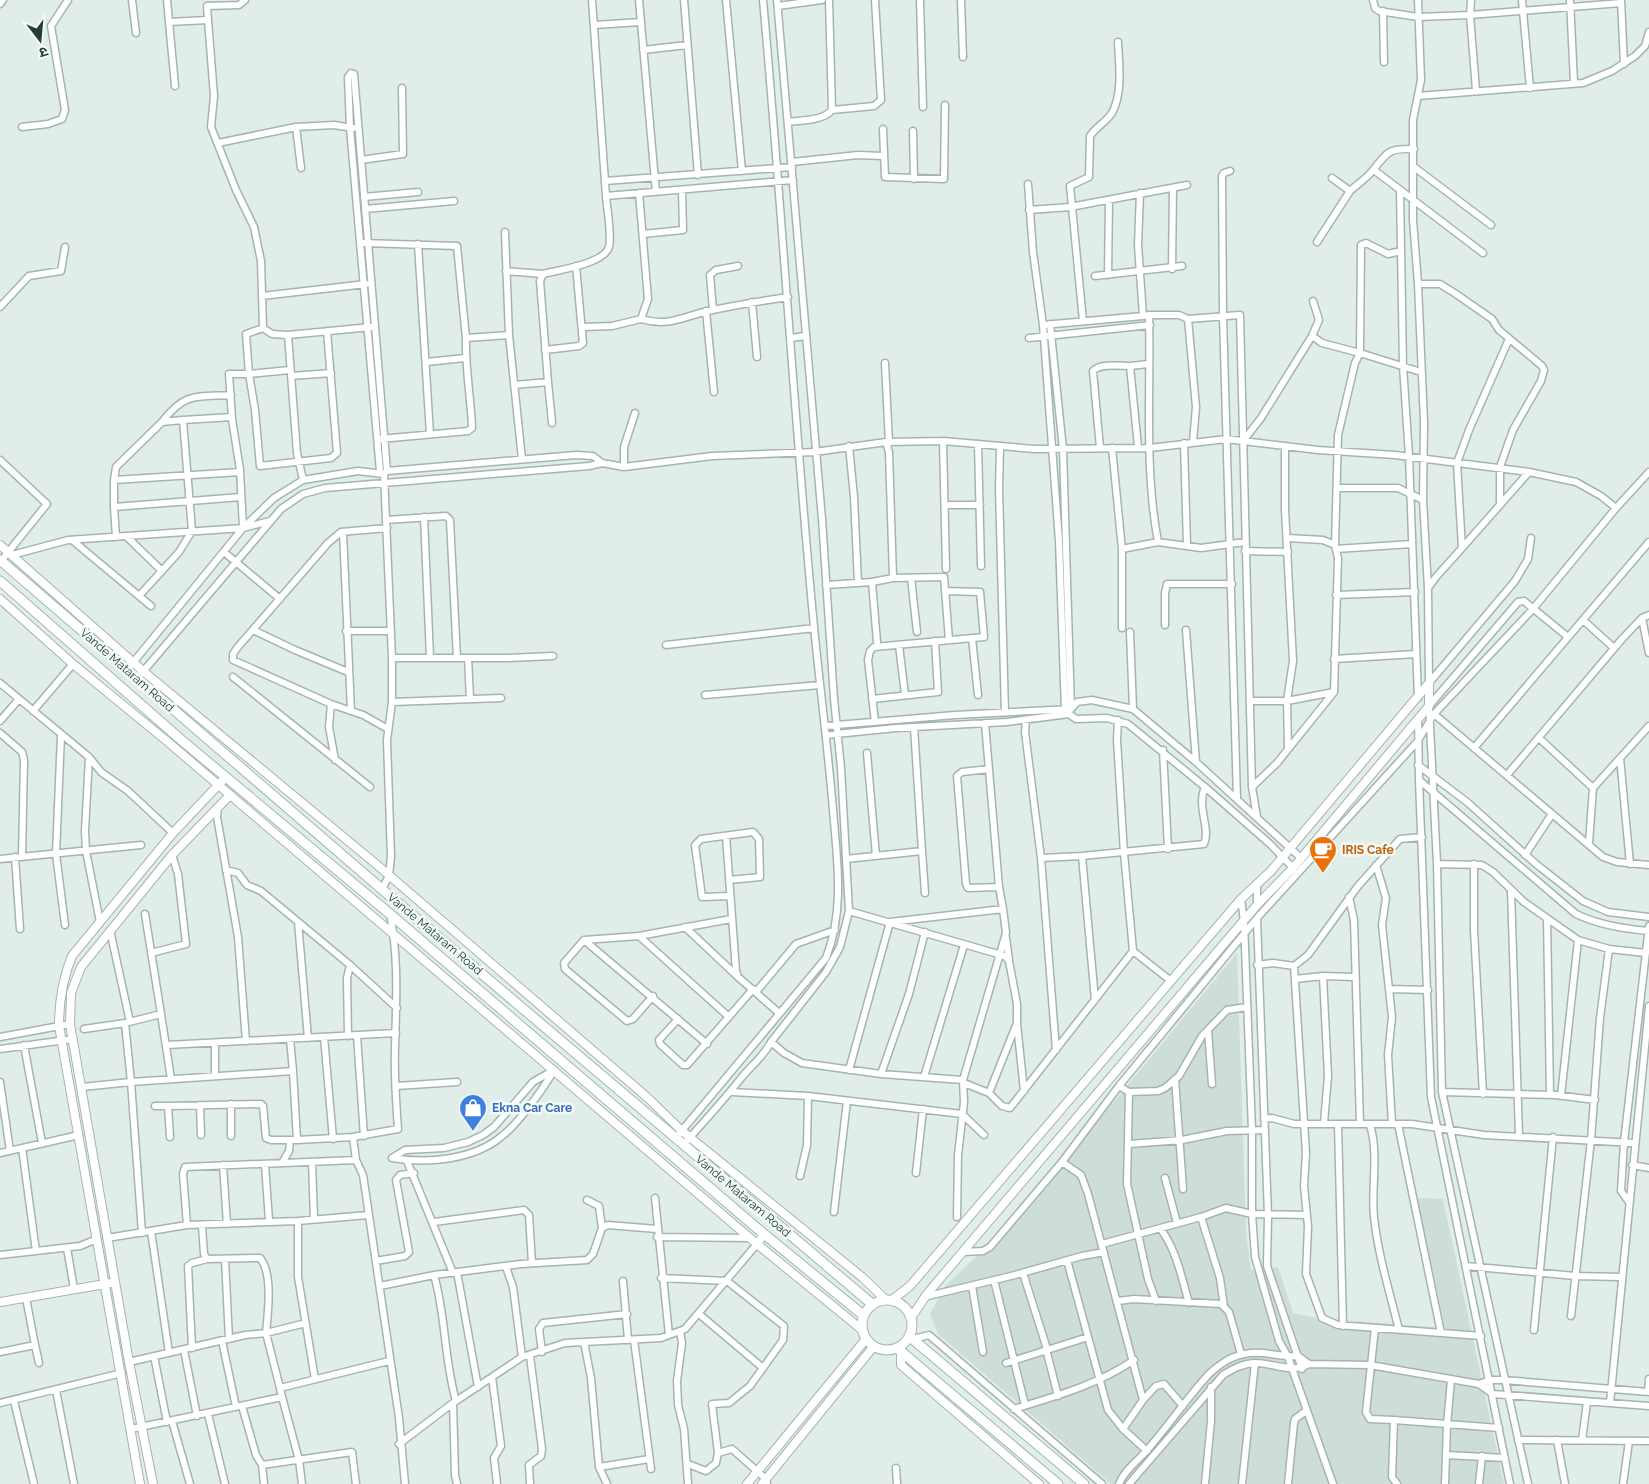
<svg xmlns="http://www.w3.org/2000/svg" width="1649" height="1484" viewBox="0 0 1649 1484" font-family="Raleway,'Noto Sans Devanagari',sans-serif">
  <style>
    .built { fill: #cfddd8 }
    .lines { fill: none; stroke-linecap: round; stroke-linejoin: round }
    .minor-casing { stroke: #a4b5b1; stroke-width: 9 }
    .tertiary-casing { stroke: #a4b5b1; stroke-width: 10 }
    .secondary-casing { stroke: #9fb9b3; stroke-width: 11 }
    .minor { stroke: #fff; stroke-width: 6 }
    .tertiary { stroke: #fff; stroke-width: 8 }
    .secondary { stroke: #fff; stroke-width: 9 }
    .labels { text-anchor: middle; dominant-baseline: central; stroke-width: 5; stroke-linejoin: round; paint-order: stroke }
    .street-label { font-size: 12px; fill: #213f3a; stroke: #f2f9f6 }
    .food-label { font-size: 12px; font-weight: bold; fill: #c56008; stroke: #f2f9f6; text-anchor: start }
    .shop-label { font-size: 12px; font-weight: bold; fill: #366cbe; stroke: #f2f9f6; text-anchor: start }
  </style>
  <rect width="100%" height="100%" fill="#e1ede9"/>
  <path class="built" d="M1237,953l9,279 5,38 27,-3 15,46 24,5 128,10 -28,-130 26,1 61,285h-393l-173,-150 -8,-20 15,-28 33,-31 12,-4z"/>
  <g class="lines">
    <defs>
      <path id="minor" d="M132,0l4,33
        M167,0l2,22 39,-2 -1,-14 32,-1 6,-5
        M592,0l14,196
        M639,0l17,192
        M684,0l14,175
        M726,0l16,171
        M829,0l3,110
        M920,0l3,107
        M961,0l2,57
        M1373,0l2,8 4,3 39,6 52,-2 1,-15
        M1418,0l3,80 -8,40v100l5,64 6,138 -1,78 5,88 1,95
        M1522,0l8,88
        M1570,0l4,83
        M1621,0l3,64
        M0,4l3,-4
        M778,6l44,-6
        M1383,11l1,51
        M208,20l6,76 -3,31 25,63 18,37 7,34 2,67 -17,6 3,40h-20l3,45 8,51 3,58
        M169,22l6,64
        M594,25l47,-3
        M643,50l44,-5
        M1476,90l-6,-75 151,-12
        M1418,96l165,-13 29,-12 23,-15 10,-10 4,-14
        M788,122c13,-2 35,-1 44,-12l42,-4 7,-6 -6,-100
        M22,127l26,-3 14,-5 3,-9 -14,-84 17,-26
        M296,127l5,41
        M883,129l2,48 59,2 1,-74
        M913,131l1,48
        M218,143l78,-16 38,-2 19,3
        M361,160l42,-6 -1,-66
        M792,162l66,-7 25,1
        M1414,167l77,58
        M1374,170l109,83
        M1230,171l-6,2 -2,3 1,140 14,483
        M1332,178l18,13c8,-7 18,-14 24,-22 14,-18 16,-21 40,-20
        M605,181l187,-14
        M1028,184l5,68 10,73 111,-10h25l9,4 52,-4 12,472 5,30
        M1400,190l3,176 6,90 9,242
        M639,193l9,106 -7,20c28,8 41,-2 67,-8 27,-6 53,-10 80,-14
        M1140,193l-2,52 5,71
        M364,197l54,-5
        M365,209l89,-8
        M1029,210l41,-3 117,-22
        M505,232l4,103 13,124
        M643,234l40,-4 -1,-40
        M1317,242l33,-51
        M364,243l93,3 9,92 43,-3
        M418,244l12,190
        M1401,251l-13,3 -22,-11 -5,2 -1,108 61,19
        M1172,269l1,-81
        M506,271l37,3
        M1108,275l1,-75
        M1095,276l87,-10
        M1418,284h22l16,10 36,25 7,11 43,36 2,4 -3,11 -28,49 -13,37v38
        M262,296l104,-12
        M752,302l5,55
        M0,307l29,-31 32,-5 4,-24
        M713,310l-3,-35 6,-5 22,-4
        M706,311l8,81
        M1149,315c2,75 -5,152 9,227
        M1188,319l8,88 -3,35
        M1083,321l-13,-135 19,-9 1,-41c6,-9 16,-14 22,-23 11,-20 7,-49 6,-71
        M1050,324l13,125 8,260
        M1043,325l16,216 6,170
        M582,327l30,-1 29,-7
        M263,328l9,6 16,1 9,118 6,27
        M288,335l83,-8
        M1312,336l7,-16 -6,-19
        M791,338l14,-2
        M1029,338l121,-13
        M545,350l34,-4 4,-3 -7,-77
        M426,362l39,-4
        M885,363l4,80
        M1130,366l18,-2
        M290,370l-41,4 6,36 5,56 71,-8 6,-5 -10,-122
        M291,376l40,-3
        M548,382l4,41
        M514,385l34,-3 -8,-101 3,-7c15,-4 61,-10 66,-27 3,-11 -2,-38 -3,-51l187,-16
        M162,422c23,-30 34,-25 69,-27
        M380,439l88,-8 4,-3c-1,-30 -7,-60 -6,-90
        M1244,440l17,-22 51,-82 10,7 38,10 -5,10 -17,72 -3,110 3,13 -4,134 -57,71 -25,24
        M943,441l3,128
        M886,442l3,10 4,126
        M1184,443l3,102
        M978,444l3,122
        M849,446l5,51 4,86
        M1285,446v64l8,151 -6,40 1,47
        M1000,447l-1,42 6,224
        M1100,448l-7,-77c7,-8 27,-5 37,-5l8,81
        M1112,448l10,101 36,-7 43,6 44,-6
        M0,460l47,44 -46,57
        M624,467v-20l11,-34
        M380,471l-30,-343 -2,-51 3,-4 3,1 33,397
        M114,480l2,-13 46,-45 21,-2
        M1337,488h61l25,12
        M945,505h35
        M114,507v-27l126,-8
        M424,517l6,140
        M386,520l60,-4 4,4 7,138
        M387,528l-46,4 -13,11 -91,105 -4,6v6l98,44 32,11 25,14
        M343,532l8,179
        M126,536l36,35
        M116,537l-2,-30 127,-10
        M1287,538l36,2 12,5
        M72,540l79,66
        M1462,548l67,-76
        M1122,549v79
        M1336,549l76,-5
        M1245,551l43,1
        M224,552l56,47
        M12,555l56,-15 175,-12 27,-7
        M911,578l6,54
        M872,582l21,-4 51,-1 5,63
        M826,585l46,-3 5,60
        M1428,588l8,-11 26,-29 -5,-85 12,-33 40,-91
        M1336,595l79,-3
        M139,596l40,-44 13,-21 -9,-111 49,-3
        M1642,618l7,35
        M1583,620l31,28
        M1165,625v-32l2,-9h65
        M253,630l42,20 53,22
        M1186,630l10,132
        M346,631h45
        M1130,632l3,77
        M972,638l6,57
        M666,645l148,-17
        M899,645l6,50
        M392,658h116l45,-2
        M468,658l2,41
        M1334,659l82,-5
        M127,670l116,-142 31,-30 29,-18 55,-9 26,3 3,-3 189,-16 17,1 9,7
        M141,674l140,-165 22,-15 22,-6 264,-22 13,-3 22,4 88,-11 103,-4 71,-10 57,-1 91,8 116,-1 76,-9 92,11 77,5 134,17 47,10 25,14 15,12 33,-36
        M233,677l137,110
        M0,683l89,74 12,15 27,19 45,42
        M1429,683l86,-102 13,-22 3,-21
        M705,695l115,-10
        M872,699l66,-7 -3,-51
        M1250,701h37l47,-9
        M392,702l109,-4
        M331,704l-2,23 6,33
        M33,711l40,-47
        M1434,714l169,143 14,5 32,3
        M1418,719l1,61 157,134c23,11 48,15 73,17
        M1026,720l-1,12 16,126
        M1118,720l-1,20 7,113 9,98 38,30
        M0,721l19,-22
        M875,722l-7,-62 2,-9 4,-4 110,-10 -4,-45 -35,-1
        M985,723l14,164 -31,1 -2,-4 -9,-108 5,-4 27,-3
        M825,726l130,-11 116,-6 6,-7 15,-2 41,9 63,53 105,96
        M0,733l22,19 2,8 -2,97
        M61,735l-5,119 9,71
        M826,735l70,-7 111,-6 62,-8 7,5 31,-1 21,6 77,63 65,57 23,24
        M1539,738l54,50 56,-62
        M1474,748l175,-206
        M1163,750l5,99
        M867,753l9,103
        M89,757l-4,74 1,20 14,71
        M1620,758l10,106
        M1418,765l49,37 69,62 47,37 25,11 41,5
        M1507,775l115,-136 20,-21 7,-3
        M1419,780l12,317 79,387
        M218,807l-1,10 21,120 8,104
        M726,836l10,135 2,6 41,36
        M1589,843l4,-55
        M922,851l3,42
        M1525,855l27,-41
        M1082,856l13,144
        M15,857l5,72
        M0,859l141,-14
        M846,859l76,-8 -8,-124
        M1437,864l45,1 11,7 31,30 54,38 31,9 -9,69 -9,122 -20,176
        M1474,864v66l9,164
        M1376,865l10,33 -4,27 10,92 -4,38 4,69
        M226,870l12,3 9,12 14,6 89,74 47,43
        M729,880l31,-3 -1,-38 -6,-7 -52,7 -6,6 7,52 28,-1
        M1257,885v21
        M999,887l4,22
        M382,889l7,-13 2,-20 -4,-116 5,-38v-44l-8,-184
        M1511,891l8,245
        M1349,897l5,23 6,204
        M1241,899l3,22 8,209v84l3,43 24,84 9,16 45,127
        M849,911l156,45 4,5 8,43v19l-28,70
        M145,914l16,100
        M1547,918l3,177
        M1257,919l11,296 -1,51 35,103
        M298,922l10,116
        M685,927l52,49
        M110,930l20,92
        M639,936l90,81
        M1006,938l3,22
        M584,940l123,104
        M1609,949l37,4
        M151,953l35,-9 -8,-70 -6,-19
        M1257,965l16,-2 21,3 14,-11 50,-69 42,-47 22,-2
        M1294,966l12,187 -2,33 4,40 -2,48 16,44 16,7 143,11
        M1323,976l5,100 -4,47
        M1295,979l28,-3 31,1
        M1390,989l38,1
        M756,992l40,-48 39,-14
        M653,996l-20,23 -6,2 -62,-52 -1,-6 20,-23 55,-4 92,-17
        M678,1019l-19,21 1,4 23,21h4l66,-76
        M125,1023l36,-9 10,65
        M1017,1024l7,67
        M84,1029l41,-6 6,59 162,-11 4,69 56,-3 45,-8c-2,-27 -4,-54 -3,-81 1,-45 4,-89 -5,-134
        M1208,1030l4,54
        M348,1036l-1,-58 3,-13
        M357,1036l7,100
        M0,1037l70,-13
        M324,1037l9,102
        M290,1039l3,32
        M771,1042l13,11 18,10 79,11 82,6
        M215,1043v33
        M24,1045l18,98
        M167,1045l229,-12
        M0,1049l73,-10
        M1056,1050l-15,-192 41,-2 122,-12c7,-16 -8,-37 1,-57
        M554,1070c-10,18 -36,54 -52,66 -28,24 -75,28 -110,22l13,-8 39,-2 24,-6 15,-7 11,-8 39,-45z
        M849,1070l41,-148 113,-13 3,24 -43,147 1,22 -6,53 -1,62
        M881,1074l28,-80 16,-62
        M924,1077l40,-132
        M1175,1079l8,110
        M0,1082l10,69
        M964,1083l25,10 13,13 8,2 123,-157
        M396,1086l61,-4
        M1119,1086l138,-168 160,-176 17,-28 98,-104 84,-102
        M82,1087l49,-5 11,151
        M732,1092l76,4 154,18 22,21
        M1129,1092l-2,92 21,95 8,22
        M1442,1092l114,3 39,5
        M1561,1096l17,-156
        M231,1104v32
        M200,1105l1,30
        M155,1106h13
        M1264,1119l8,-1 22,6h118l72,11 151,8
        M1338,1124l5,202
        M1398,1124c15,70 28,139 43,209
        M1370,1125c9,29 1,62 4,92 4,38 16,76 25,113
        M679,1134l147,-176c19,-48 11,-98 7,-148 -5,-61 -13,-122 -19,-183 -20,-209 -32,-418 -51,-627
        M170,1137l-2,-31 93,-2 2,2 3,32 5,2h26
        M353,1137l3,23 7,15 36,243 6,66
        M1129,1144l53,-4 45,-9 38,-1
        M683,1145c20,-22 40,-44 59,-68 10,-12 21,-20 29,-35l55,-70 14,-25 9,-36 -8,-143 -7,-69 -12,-180 -45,-519
        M22,1148l14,103
        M0,1153l79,-18
        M407,1161l46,112
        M312,1162l2,57
        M282,1163l7,-12 1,-11
        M265,1164l4,57
        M223,1165l4,59
        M1632,1165l17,3
        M916,1173l7,-64
        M800,1176l7,-31 1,-49
        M1165,1178l12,45
        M655,1198l14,137
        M587,1200l12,6 3,22
        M1629,1202l-8,-11 3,-49 25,-216
        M834,1212l13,-111
        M1201,1217l25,-9 26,6 55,1
        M298,1221v56l17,102
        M434,1222l90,-12 5,5 3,48
        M187,1225l-4,-51 2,-7 171,-7
        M202,1226l2,28 3,5 53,-1c13,15 8,55 6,75l40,-10
        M1160,1228c17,23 21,48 29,75
        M151,1231l18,122
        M657,1237l93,1
        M107,1238l80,-13 111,-4 70,-6
        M1102,1244l99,-27 19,61 4,29
        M67,1248l7,41
        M963,1252l20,-1 7,-4 72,-85
        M0,1255l80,-9 17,-7
        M225,1259l4,80
        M1067,1260l41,150 15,19 24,22
        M376,1261l29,-5 4,-4 -13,-72 4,-5 14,-2
        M1466,1266l109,10 46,1
        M506,1267l7,20 9,70
        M457,1272l21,115
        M1023,1273l24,76
        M434,1275c12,41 10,85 22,126
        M661,1278l66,3 57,45 -1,14 -33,46 -21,17 -17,1 6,49 14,-4 34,30 1,5
        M994,1280l31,125
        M623,1281l5,59
        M380,1286l54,-11 87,-11 66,-4 6,-6 9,-26 6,-3 49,4
        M972,1286l11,66
        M924,1297l91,-22 67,-19 22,-4
        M1118,1301l16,-2 87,5 8,8 12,42
        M699,1314l64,54
        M1375,1328l-9,84 4,7 24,1
        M1534,1330l19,-193
        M680,1331l2,12 -5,38 1,24 6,24 4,55
        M913,1339l16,-4 173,149
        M634,1340l17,129
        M222,1341l14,66
        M584,1342l7,36 8,89 8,17
        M35,1345l4,18
        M192,1348l-4,-82 4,-3 15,-4
        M1046,1349l12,47
        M184,1350l13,66
        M0,1352l35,-7 -9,-47
        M542,1352l-3,-23 4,-6 84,-9
        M154,1356l13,66
        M530,1356l12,93 -1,7 -12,9 1,19
        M129,1362l116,-27 21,-2 14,55
        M1006,1363l82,-26
        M492,1377l9,69 -7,12 3,26
        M1479,1384l14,10 156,12
        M56,1390l18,94
        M1648,1392l1,-13
        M282,1397l17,63 3,24
        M14,1401l20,83
        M0,1403l122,-30
        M453,1403l2,72 2,9
        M1610,1403l39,-397
        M242,1406l14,49 6,10 2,19
        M1183,1406l-19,-22 -8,2 -13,14 -55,-206 -7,-19 -19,-13 57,-76 10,6 29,-1 7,-3 14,-12 23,-40 25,-26 20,-3
        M1014,1409c42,-13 83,-24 120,-49
        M208,1414l17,70
        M172,1421l18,63
        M131,1429l151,-32 -2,-9 109,-27
        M1123,1429l20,-29
        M1518,1440l131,1
        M1557,1440l8,44
        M1582,1440l5,-38
        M399,1444l54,-41 69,-46 43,-14 96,-5 24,-9 72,-85
        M1446,1455l59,3
        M688,1464l18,7 10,-8 2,-10
        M262,1465l90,-13 4,32
        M599,1467l50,-8
        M896,1468l1,16
        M1119,1484c5,-14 20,-24 29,-35 21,-24 39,-51 61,-75 6,-6 17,-14 25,-17 27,-10 40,1 64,-1l11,8
        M1129,1484l94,-109c10,-6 20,-12 33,-12 17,0 37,11 53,1l61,1 109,19 11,-4h14l145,12
        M1205,1484l6,-63v-34
        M1242,1484l13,-121
        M1288,1484l6,-61 1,-4 11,-8
        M1397,1484l-5,-7 2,-57 105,8
        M1445,1484l2,-59 4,-45
        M1479,1484l3,-28
        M1528,1484l-86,-392 -5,-228 -8,-158 89,-104 6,-1 44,36
        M1623,1484l6,-43"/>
      <path id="tertiary" d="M0,545l143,126 233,193 272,234 34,33 180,146 23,22
        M0,599l73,65 95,78 589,502 7,-10
        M757,1244l104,85
        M892,1300l18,-14 331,-387 30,-28 158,-188
        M0,1302l111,-19
        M911,1318l16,-24 330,-389 36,-37 136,-162v-23
        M901,1351v14l138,119
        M140,1484l-81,-458c0,-25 3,-46 13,-70l101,-123 49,-52
        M153,1484l-24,-122 -59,-338 1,-31 10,-26 91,-112 58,-60
        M747,1484l119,-145
        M762,1484l112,-138"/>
      <path id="secondary" d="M0,560l391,337 481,407
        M0,581l179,157 211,176 368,315 105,86
        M862 1325a25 25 0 1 1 50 0a25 25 0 1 1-50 0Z
        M909,1336l175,148
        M897,1348l161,136"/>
    </defs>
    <use href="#minor" class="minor-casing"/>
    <use href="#tertiary" class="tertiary-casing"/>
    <use href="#secondary" class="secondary-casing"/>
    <use href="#minor" class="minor"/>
    <use href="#tertiary" class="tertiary"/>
    <use href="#secondary" class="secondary"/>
  </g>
  <defs>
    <symbol id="cafe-pin" viewBox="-11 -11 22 30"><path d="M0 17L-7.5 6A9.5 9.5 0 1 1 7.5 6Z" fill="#e8710a" stroke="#f2f9f6"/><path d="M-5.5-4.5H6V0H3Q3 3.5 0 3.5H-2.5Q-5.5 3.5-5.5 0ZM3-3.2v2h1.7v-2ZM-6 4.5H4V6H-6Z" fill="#fff"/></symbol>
    <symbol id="shop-pin" viewBox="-11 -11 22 30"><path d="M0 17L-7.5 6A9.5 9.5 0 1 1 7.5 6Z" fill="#3f7fe0" stroke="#f2f9f6"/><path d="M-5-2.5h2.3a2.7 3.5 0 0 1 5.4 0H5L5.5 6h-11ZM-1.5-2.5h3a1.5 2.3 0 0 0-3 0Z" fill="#fff"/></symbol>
  </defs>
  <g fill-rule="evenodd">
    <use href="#cafe-pin" x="1307" y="834" width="32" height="43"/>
    <use href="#shop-pin" x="457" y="1092" width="32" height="43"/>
  </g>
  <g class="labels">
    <g class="street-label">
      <text transform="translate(127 670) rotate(41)">Vande Mataram Road</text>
      <text transform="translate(435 934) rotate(40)">Vande Mataram Road</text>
      <text transform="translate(743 1196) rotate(40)">Vande Mataram Road</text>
    </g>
    <g class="food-label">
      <text x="1342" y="850">IRIS Cafe</text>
    </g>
    <g class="shop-label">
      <text x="492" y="1108">Ekna Car Care</text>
    </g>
  </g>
  <g transform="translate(40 40) rotate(164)" stroke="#f2f9f6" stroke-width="4" paint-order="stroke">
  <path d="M0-4L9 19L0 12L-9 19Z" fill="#213f3a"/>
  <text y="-8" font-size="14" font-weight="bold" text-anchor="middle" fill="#213f3a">उ</text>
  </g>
</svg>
